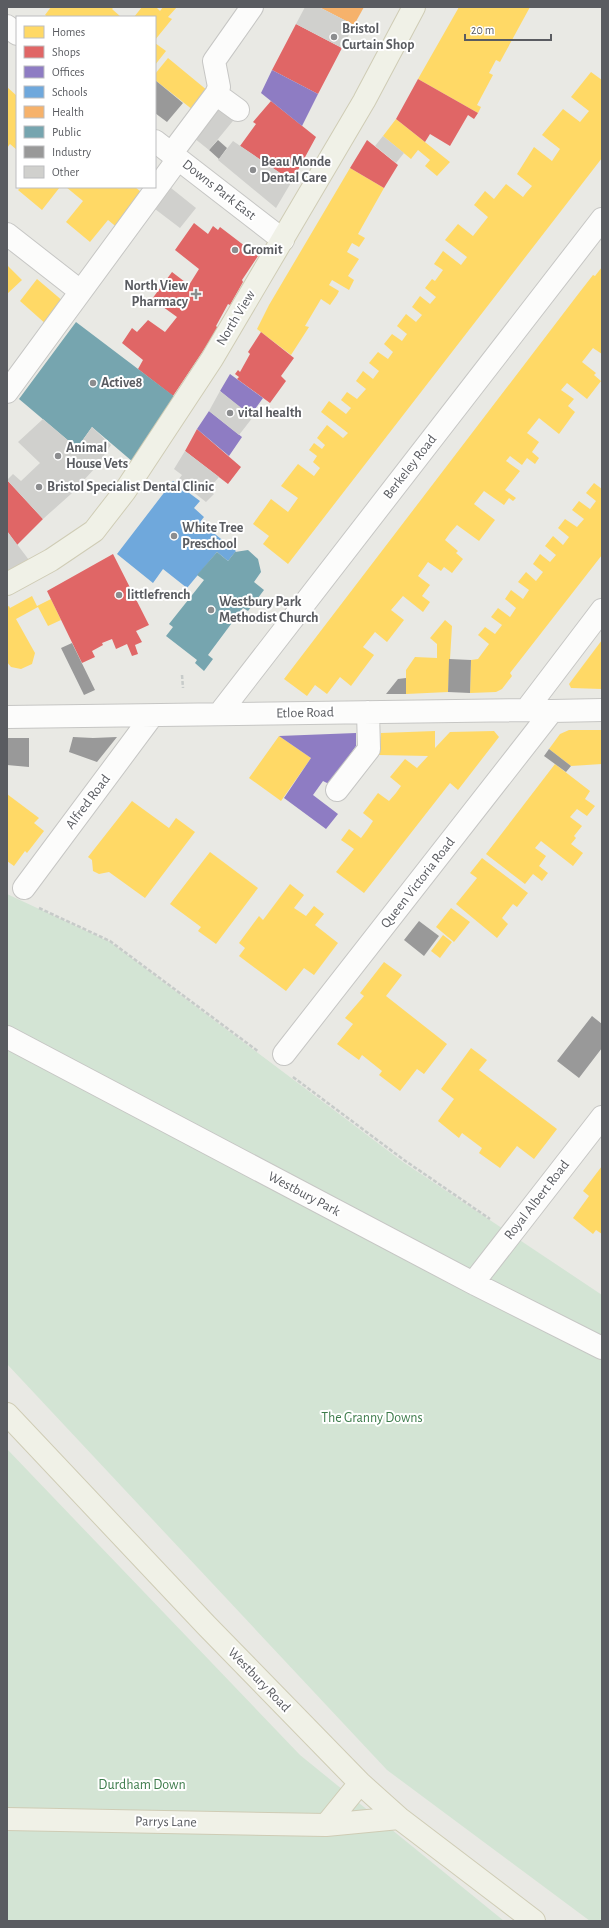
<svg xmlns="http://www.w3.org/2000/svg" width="609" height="1928" viewBox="0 0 609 1928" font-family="'Alegreya Sans',sans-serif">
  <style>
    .green { fill: #d3e4d4 }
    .homes { fill: #ffd966 }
    .shops { fill: #e06666 }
    .offices { fill: #8e7cc3 }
    .schools { fill: #6fa8dc }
    .health { fill: #f6b26b }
    .public { fill: #76a5af }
    .industry { fill: #999 }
    .building { fill: #d0d0cd }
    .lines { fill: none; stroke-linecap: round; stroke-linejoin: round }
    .minor-casing { stroke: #c6c6c4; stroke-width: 24 }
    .major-casing { stroke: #cfccb5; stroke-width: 24 }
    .path { stroke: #c7cbc9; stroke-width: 2.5; stroke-dasharray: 4 2; stroke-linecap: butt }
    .minor { stroke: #fcfcfb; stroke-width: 22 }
    .major { stroke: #f0f1e7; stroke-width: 22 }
    .poi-dot { fill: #8c8d8f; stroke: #fff; stroke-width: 1.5 }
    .labels { text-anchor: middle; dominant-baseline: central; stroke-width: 4; stroke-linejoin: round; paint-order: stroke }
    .poi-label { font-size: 14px; font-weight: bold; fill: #5a5c61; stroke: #fff; text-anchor: start }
    .street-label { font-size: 14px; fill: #5a5c61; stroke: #fff }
    .park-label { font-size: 14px; fill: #3e7c4c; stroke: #fff }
  </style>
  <rect width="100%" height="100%" fill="#e9e9e4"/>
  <path class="green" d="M7,894l103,48 293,220 199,133v626h-12l-203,-151 -380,-406z
    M7,1449l293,306 204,166h-497z"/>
  <path class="homes" d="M51,7h63l-2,2 9,8h-73l-3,-2z
    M142,7h14l4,4 3,-4h14l-9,10 4,2 -17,21v-23h-21z
    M459,7h71l-30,55 -4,-2 -7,13 4,2 -16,30 4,2 -3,6 -60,-34z
    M155,43l11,8 -11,14z
    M168,58l40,33 -15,19 -38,-30v-6z
    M591,72l11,8v78l-314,406 -25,-20 6,-8 -16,-12 18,-25 17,13 10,-14 -17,-12 17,-22 16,12 6,-8 -7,-6 4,-6 -8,-6 5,-7 8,6 3,-4 -8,-7 10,-13 16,13 5,-5 -27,-21 8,-11 17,13 5,-6 -10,-8 6,-8 10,7 9,-10 -10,-8 7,-10 10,8 6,-8 -10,-8 9,-11 10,7 5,-7 -9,-8 8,-10 10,7 5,-7 -10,-8 9,-12 10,8 6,-7 -10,-8 8,-11 10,8 6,-7 -11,-9 7,-9 3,2 8,-11 -9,-6 9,-13 18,14 6,-8 -22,-17 13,-16 15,12 15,-19 -14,-12 11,-14 9,8 12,-15 17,13 3,-4 6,-7 -15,-12 17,-27 18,14 8,-12 -18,-14 21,-26 17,13 9,-11 -18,-14z
    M7,87l10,9v54l-7,-6 -3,4z
    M396,119l54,43 -13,14 -12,-10 5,-6 -12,-10 -7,9 -28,-23z
    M350,168l34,20 -26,46 7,4 -6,9 -7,-4 -5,9 12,7 -11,17 6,4 -5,10 -17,-10 -3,5 10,6 -2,4 -7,10 -9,-6 -16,27 4,1 -18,28 -34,-26 12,-24z
    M21,187h39l-18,23 -24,-20z
    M66,187h69l11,9 -27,33 -11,-9 -18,22 -24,-20 17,-21z
    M7,265l15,15 -15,14z
    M602,267v87l-9,-6 -11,14 14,11 -2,2 7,6 -14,18 -20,-16 -6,7 13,9 -6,7 7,6 -16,22 -20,-16 -12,15 12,9 -7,10 7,6 -4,6 -8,-6 -5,7 -12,-9 -4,5 14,10 -15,19 11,8 -3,3 -4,-3 -5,7 -20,-14 -10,13 21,16 -16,21 -22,-16 -7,8 -5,7 13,11 -2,2 7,6 -11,14 -8,-6 -3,4 -13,-9 -10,14 12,9 -8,11 8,6 -7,10 -20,-16 -12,14 13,10 -17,22 -12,-10 -12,15 11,8 -23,31 -11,-9 -13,17 -12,-9 -8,11 -23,-17 295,-386 14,-18 2,1z
    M37,279l27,23 -17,23 -27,-24z
    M594,483l8,6v66l-92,118 2,3 -10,13 -6,3 -26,1 1,-33 7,-1 11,-15 -11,-9 7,-8 10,7 7,-9 -11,-8 7,-9 12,9 6,-9 -11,-9 6,-9 12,9 6,-9 -11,-8 8,-10 10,9 7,-9 -10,-8 7,-10 10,8 6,-7 -11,-9 8,-10 10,9 6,-8 -11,-9 7,-9 12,8 7,-8 -12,-9 7,-9 11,8 6,-8 -10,-8z
    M32,596l5,10 14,-7 10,21 -13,6 -10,-19 -22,12 19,34 -3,11 -11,5 -10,-2 -4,-5v-55l2,-1 1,2z
    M445,620l7,6 -4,66 -42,2v-24l9,-13 22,1v-14l-7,-6z
    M602,640v49l-31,-1 -2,-4z
    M569,730h33v34l-31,2 -22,-17 11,-15z
    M435,731v17l15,-16 44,-1 5,6 -41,53 -8,-7 -86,110 -28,-21 18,-23 -13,-9 8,-11 12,9 6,-8 6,-9 -10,-8 15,-20 11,8 7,-8 5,-7 -11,-9 15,-18 12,9 11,-12 -49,-1 2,-22z
    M279,736l32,22 -30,43 -32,-23z
    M555,764l35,27 -5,8 10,7 -8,10 -10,-7 -7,8 12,9 -8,10 2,2 -5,6 12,9 -10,13 -32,-25 -6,7 11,8 -7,10 9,7 -6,8 -9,-7 -8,10 -39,-30z
    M7,794l32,24 -5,5 10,8 -17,22 -2,-2 -11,15 -7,-5z
    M132,801l37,27 7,-10 19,14 -50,66 -36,-26 -10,2 -6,-3 -1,-11 -4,-3z
    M210,852l48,36 -42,56 -18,-13 3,-4 -31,-23z
    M482,858l46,35 -11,14 -4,-3 -11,14 6,6 -11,14 -41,-34 21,-26 -7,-5z
    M290,884l14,11 -10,13 12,8 8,-10 10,8 -9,11 23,18 -24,32 -10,-7 -18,23 -47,-35 6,-8 -6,-5 20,-27 4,4z
    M451,908l19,14 -16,20 -18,-15z
    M443,935l9,7 -12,16 -9,-7z
    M384,962l18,13 -16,21 61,48 -23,30 -7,-5 -17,22 -21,-16 3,-4 -20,-16 -3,5 -22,-16 16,-20 -8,-6 19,-22 -4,-3z
    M471,1048l16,12 -8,10 78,59 -23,30 -17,-13 -17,22 -21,-15 3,-5 -20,-15 -3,5 -21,-17 16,-22 -13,-10z
    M602,1166v68l-6,-4 -3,4 -20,-16 16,-22 -6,-5z"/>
  <path class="shops" d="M296,24l46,24 -24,46 -46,-24z
    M418,79l60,34 -4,6 -6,-4 -18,31 -20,-12 -5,8 -29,-23z
    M271,101l45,36 -24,44 -52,-35 16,-22 -3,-2z
    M367,140l31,25 -14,23 -34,-20z
    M194,223l14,11 5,-8 5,4 2,-3 38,29 -16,24 1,2 -13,23 -2,-1 -12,22 2,2 -15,23 -30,45 -35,-27 5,-9 -21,-17 10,-15 5,4 11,-12 17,12 12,-15 -25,-18 20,-27 17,13 10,-16 -24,-19z
    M261,332l33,26 -13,18 5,5 -16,22 -33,-24 2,-2 -4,-3 3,-4 2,2 10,-18 -2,-2z
    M197,429l44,38 -13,17 -43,-33z
    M7,480l36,39 -26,26 -10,-14z
    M113,554l36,71 -13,6 6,11 -7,3 3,9 -6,2 -5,-12 -11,5 -4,-10 -10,4 1,2 -11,6 3,6 -13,6 -35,-72z"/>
  <path class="offices" d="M272,70l46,24 -16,32 -41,-33z
    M230,374l33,24 -13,18 -30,-25z
    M209,411l33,26 -13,19 -32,-27z
    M356,733v13l-27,38 -6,-3 -10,14 25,19 -12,15 -42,-31 27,-40 -32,-22z"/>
  <path class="schools" d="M173,481l27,20 -6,7 10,9 -4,5 36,29 -8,10 -11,-9 -30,36 -24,-19 -10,14 -36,-29z"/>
  <path class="health" d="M319,7h45l-10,18z"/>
  <path class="public" d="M76,322l99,75 -42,65 -41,-35 -15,21 -58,-49z
    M248,550l10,9 3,13 -7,10 10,8 -16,21 -5,-3 -35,47 5,4 -9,12 -9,-8 2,-3 -31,-24 7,-9 -4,-3 35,-44 -7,-5 20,-23 11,9 7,-9z"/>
  <path class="industry" d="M155,80l28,23 -16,19 -12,-9z
    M218,140l9,8 -8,11 -10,-9z
    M72,643l23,47 -11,5 -23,-47z
    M449,659l22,1 -1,33 -22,-1z
    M406,678v16h-20l12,-15z
    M73,737l20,1 24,-1 -20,25 -28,-10z
    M7,738h22v29l-22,-2z
    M549,749l22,17 -5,6 -22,-16z
    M419,921l20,15 -15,20 -20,-16z
    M592,1016l10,8v24l-23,30 -22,-17z"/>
  <path class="building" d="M305,7h14l35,18 -12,23 -46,-24z
    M216,99l21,17 -28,34 -20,-16z
    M383,136l21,17 -8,10 -21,-17z
    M233,141l59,40 -16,27 -58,-48z
    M171,188l25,20 -16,20 -25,-19z
    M220,391l33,26 -14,18 -30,-24z
    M43,419l34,29 15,-21 19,18 -15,22 -25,27 -28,25 -36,-39 6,-6 8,7 19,-18 -22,-21z
    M185,451l34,26 -11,13 6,4 -8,8 -28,-22 4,-5 -8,-6z
    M7,531l22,29 -22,12z"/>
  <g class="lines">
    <defs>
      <path id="minor" d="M7,26l10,8
        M216,94l22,16
        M155,141l128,99
        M171,154l45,-60 3,-7 -5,-26 38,-54
        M7,234l73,57
        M7,392l171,-233
        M526,710l76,-100
        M219,714l383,-495
        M7,717l519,-7 26,1 50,-1
        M337,790l32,-41 -1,-37
        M24,888l128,-172
        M7,1037l466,246 129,65
        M284,1054l268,-343
        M473,1283l129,-166"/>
      <path id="major" d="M7,584l44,-24 43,-29 31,-40 87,-132 152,-258 50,-94
        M7,1414l199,211 154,158 39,35 135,103
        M7,1819l319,6 73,-7
        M326,1825l34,-42"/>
    </defs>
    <use href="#minor" class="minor-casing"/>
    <use href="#major" class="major-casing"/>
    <path class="path" d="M182,675l1,13
      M39,908l71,33 149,111
      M293,1077l111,83 86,59"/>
    <use href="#minor" class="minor"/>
    <use href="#major" class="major"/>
  </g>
  <g class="poi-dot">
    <circle cx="334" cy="37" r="4"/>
    <circle cx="253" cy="170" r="4"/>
    <circle cx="235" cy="250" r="4"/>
    <path d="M194 288h4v4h4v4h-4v4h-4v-4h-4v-4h4z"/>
    <circle cx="93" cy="383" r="4"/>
    <circle cx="230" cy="413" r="4"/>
    <circle cx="58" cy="456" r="4"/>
    <circle cx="39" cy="487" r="4"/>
    <circle cx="174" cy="536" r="4"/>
    <circle cx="119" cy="595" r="4"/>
    <circle cx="211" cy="610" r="4"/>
  </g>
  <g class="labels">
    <g class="poi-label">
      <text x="342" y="29">Bristol<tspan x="342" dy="16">Curtain Shop</tspan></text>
      <text x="261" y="162">Beau Monde<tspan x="261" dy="16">Dental Care</tspan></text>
      <text x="243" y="250">Gromit</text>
      <text x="188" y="286" text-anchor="end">North View<tspan x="188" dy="16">Pharmacy</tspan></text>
      <text x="101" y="383">Active8</text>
      <text x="238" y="413">vital health</text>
      <text x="66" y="448">Animal<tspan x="66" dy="16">House Vets</tspan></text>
      <text x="47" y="487">Bristol Specialist Dental Clinic</text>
      <text x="182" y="528">White Tree<tspan x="182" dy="16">Preschool</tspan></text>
      <text x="127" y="595">littlefrench</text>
      <text x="219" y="602">Westbury Park<tspan x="219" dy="16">Methodist Church</tspan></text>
    </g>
    <g class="street-label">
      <text transform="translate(219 190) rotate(38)">Downs Park East</text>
      <text transform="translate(236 318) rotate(-59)">North View</text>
      <text transform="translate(410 467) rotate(-52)">Berkeley Road</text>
      <text transform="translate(305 713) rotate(-1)">Etloe Road</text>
      <text transform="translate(88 802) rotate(-53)">Alfred Road</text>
      <text transform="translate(418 883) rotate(-52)">Queen Victoria Road</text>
      <text transform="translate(304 1194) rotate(28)">Westbury Park</text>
      <text transform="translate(537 1200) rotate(-52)">Royal Albert Road</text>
      <text transform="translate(259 1680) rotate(46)">Westbury Road</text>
      <text transform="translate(166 1822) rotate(1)">Parrys Lane</text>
    </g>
    <g class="park-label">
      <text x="372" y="1418">The Granny Downs</text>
      <text x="142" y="1785">Durdham Down</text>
    </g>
  </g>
  <rect width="609" height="1928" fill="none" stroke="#5a5c61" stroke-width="16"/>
  <rect x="16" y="16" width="140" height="172" fill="#ffffff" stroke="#bdbec0"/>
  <rect x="24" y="26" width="20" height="12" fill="#ffd966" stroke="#bdbec0"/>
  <text x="52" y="36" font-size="12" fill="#5a5c61">Homes</text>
  <rect x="24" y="46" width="20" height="12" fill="#e06666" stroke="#bdbec0"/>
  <text x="52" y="56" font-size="12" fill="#5a5c61">Shops</text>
  <rect x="24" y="66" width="20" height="12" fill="#8e7cc3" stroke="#bdbec0"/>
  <text x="52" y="76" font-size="12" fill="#5a5c61">Offices</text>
  <rect x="24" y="86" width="20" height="12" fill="#6fa8dc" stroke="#bdbec0"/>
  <text x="52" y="96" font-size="12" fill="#5a5c61">Schools</text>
  <rect x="24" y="106" width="20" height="12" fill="#f6b26b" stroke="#bdbec0"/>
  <text x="52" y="116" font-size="12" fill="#5a5c61">Health</text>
  <rect x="24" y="126" width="20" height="12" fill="#76a5af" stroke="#bdbec0"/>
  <text x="52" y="136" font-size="12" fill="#5a5c61">Public</text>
  <rect x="24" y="146" width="20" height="12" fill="#999999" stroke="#bdbec0"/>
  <text x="52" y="156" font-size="12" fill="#5a5c61">Industry</text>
  <rect x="24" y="166" width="20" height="12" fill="#d0d0cd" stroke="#bdbec0"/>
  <text x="52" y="176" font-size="12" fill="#5a5c61">Other</text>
  <path d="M465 34v6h86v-6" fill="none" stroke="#5a5c61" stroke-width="2"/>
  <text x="471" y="34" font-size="12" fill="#5a5c61" stroke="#ffffff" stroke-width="3" paint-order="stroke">20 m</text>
</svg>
